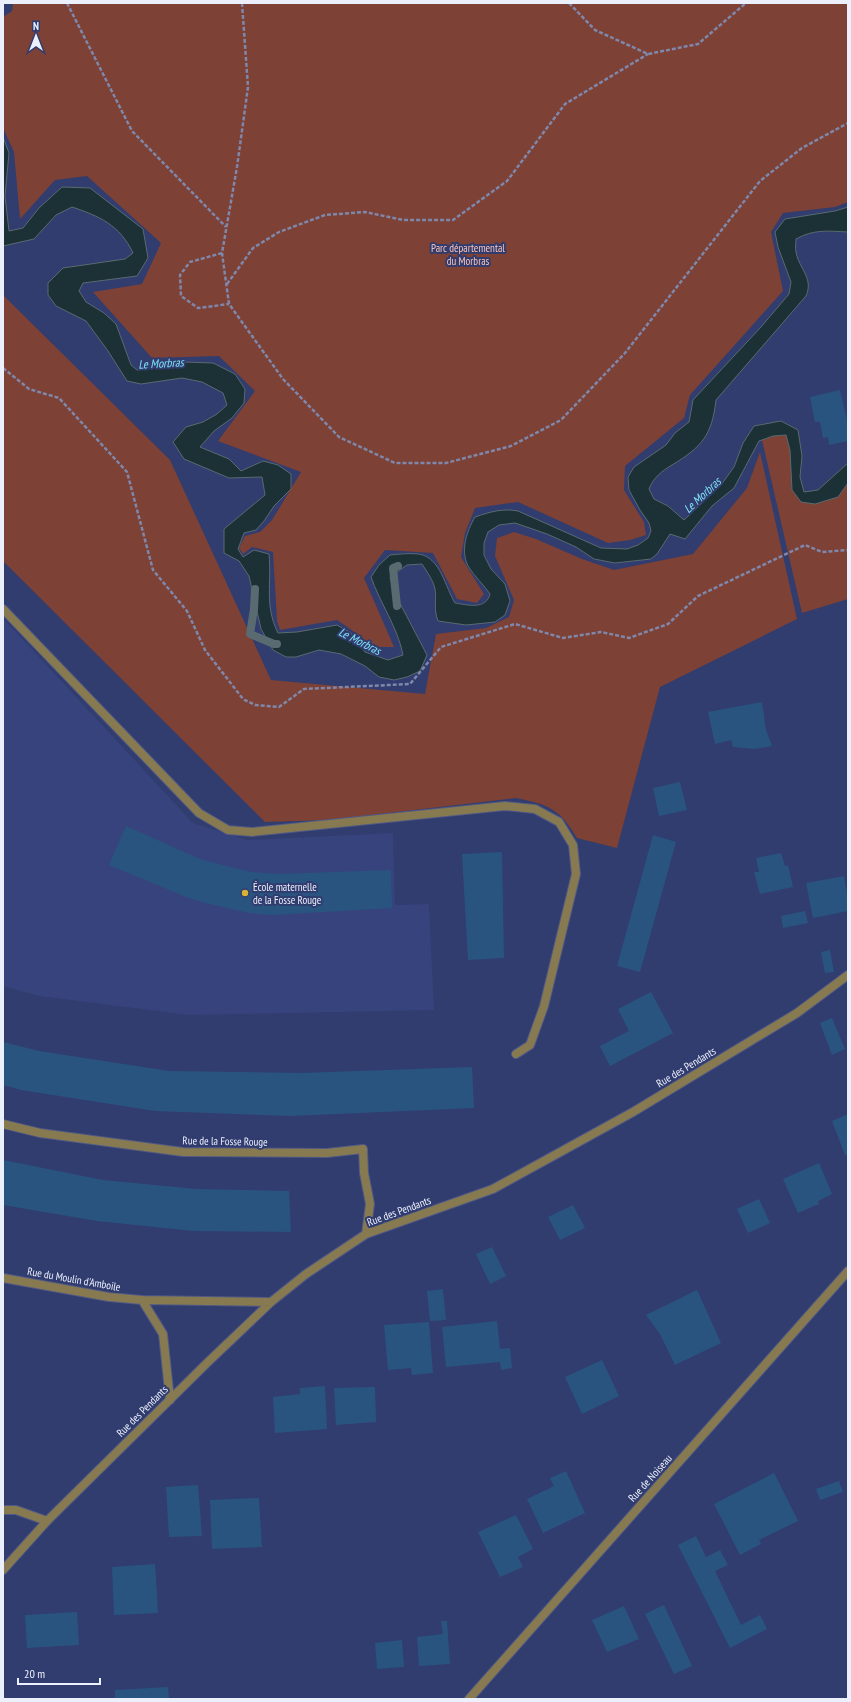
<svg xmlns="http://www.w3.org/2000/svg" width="851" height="1702" viewBox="0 0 851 1702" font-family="'PT Sans Narrow',sans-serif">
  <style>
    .built { fill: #36437d }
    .green { fill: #7d4136 }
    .water { fill: #1c3135; stroke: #5a6a71 }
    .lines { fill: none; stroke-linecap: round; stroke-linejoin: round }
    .stream { stroke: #5a6a71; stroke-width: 8 }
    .building { fill: #2a5480 }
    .service-casing { stroke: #4f5986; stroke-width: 10 }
    .minor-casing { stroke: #4f5986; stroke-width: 10 }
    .tertiary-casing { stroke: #4f5986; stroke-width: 10 }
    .path { stroke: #7f87aa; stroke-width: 2.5; stroke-dasharray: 4 2; stroke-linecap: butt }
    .service { stroke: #877950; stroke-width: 8 }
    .minor { stroke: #877950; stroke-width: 8 }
    .tertiary { stroke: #877950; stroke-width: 8 }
    .poi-dot { fill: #d9b334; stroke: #313c6f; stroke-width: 1.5 }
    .labels { text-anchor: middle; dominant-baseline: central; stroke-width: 4; stroke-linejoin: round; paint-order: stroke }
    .park-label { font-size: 11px; fill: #fcc4b9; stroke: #313c6f }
    .poi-label { font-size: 11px; fill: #ecf0fd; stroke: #313c6f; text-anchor: start }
    .street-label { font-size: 11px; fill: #ecf0fd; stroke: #313c6f }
    .water-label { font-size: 12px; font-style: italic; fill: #7ee4f7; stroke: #313c6f }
  </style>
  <rect width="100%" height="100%" fill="#313c6f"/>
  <path class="built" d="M3,618l190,205 55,17 145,-7 2,72 34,-1 5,106 -245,5 -150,-19 -36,-10z"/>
  <path class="green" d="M13,3h835v199l-13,5 -52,6 -12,19 12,59 -93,104 -6,23 -59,48 -1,24 20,32 2,13 -16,5 -22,3 -90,-41 -43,6 -10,25 -4,24 23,37 -7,9 -20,-4 -24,-46 -48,-3 -21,28 30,69h-28l-10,-14 -19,-13 -57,10 -3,-9 -4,-69 -21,-5 -9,7 -4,-6 6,-12 15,-4 12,-12 29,-48 -83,-31 37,-50 -36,-35 -67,2 -59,-66 49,-8 19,-41 -74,-67 -32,4 -35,39 -6,-67 -11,-24v-111l9,-6z
    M3,295l167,165 101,220 154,14 11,-60 50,-6 23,-11 5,-17 -19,-44 2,-18 17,-6 22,7 46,20 32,11 79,-16 54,-66 13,-36 37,167 -137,68 -43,161 -40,-10c-18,-30 -28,-33 -61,-40l-186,22 -65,2 -262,-261z
    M786,435l4,15 2,40 46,7 10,-14v116l-46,14 -40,-173 11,-4z"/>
  <path class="water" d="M3,137l6,16 -4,43 4,35 14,-3 16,-20 23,-21 28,1 53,41 5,29 -11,18 -54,7 -4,8 7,11 18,11 12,11 15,41 6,5 47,-8 29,1 22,11 10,15 -1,14 -12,15 -18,13 -14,16 29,12 12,12 22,-10 15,4 13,9v15l-17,17 -10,15 -8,9 -12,3 -6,16 5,8 11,-7 15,4c3,29 -5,51 9,79l19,-1 40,-7 14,8 14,19 23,8 15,-5c-5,-27 -23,-52 -32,-78l8,-12 11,-10c9,-1 20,-2 29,-1 22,4 26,33 36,49 13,2 31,7 35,-9 -6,-9 -16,-18 -22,-28 -8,-16 -1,-35 7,-49 15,-5 27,-9 43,-6l83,37 26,1 11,-4 10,-7 3,-7 -2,-8 -9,-13 -11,-20 -1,-13 6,-10 32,-22 9,-12 14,-11 4,-22 68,-73 28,-33 2,-12 -13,-35 -3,-15 10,-13 50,-8 13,-4v25c-20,-1 -34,-3 -52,7 0,4 -1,9 0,13 3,17 18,26 10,44l-90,104c-4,35 -14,47 -44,65 -10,6 -19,13 -23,24l5,10 14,7 16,14 37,-35 13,-18 9,-24 11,-17 27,-5 17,9 4,26 -2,21 4,15 14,-2 30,-27v20l-10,14 -23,7 -14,-2 -9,-12 -2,-40 -4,-15 -13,1 -14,5 -25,47 -22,18 -27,33 -15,-5 -13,20 -6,5 -36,4 -21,-4 -18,-12 -29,-13 -32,-11 -16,2 -11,7 -4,11v12l7,14 14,15 5,17 -5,14 -10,7 -29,3 -28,-4c-5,-14 -1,-19 -3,-32 -2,-9 -8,-17 -13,-25l-15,1 -17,12 3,13 34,65 -7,16 -13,6 -13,3 -15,-3 -14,-11 -24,-12 -22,-4 -23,7h-10l-13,-7 -12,-21 -12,-53 -10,-15 -15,-8v-24l41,-34 -3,-18 -33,1 -45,-19 -11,-17 13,-15 17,-5 14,-8 10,-9 -4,-12 -21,-11 -20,-4 -41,6 -14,-3 -19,-30 -22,-30 -30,-15 -8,-11v-12l15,-15 62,-9 8,-6c-13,-28 -34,-37 -61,-46l-16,8 -22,24 -31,7z"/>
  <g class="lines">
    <path class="stream" d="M255,589l-1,20 -4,25 24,10h3
      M397,606l-4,-38 5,-2"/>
  </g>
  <path class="building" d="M840,390l8,34v17l-19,4 -1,-8 -5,1 -3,-16h-5l-5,-25z
    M762,702l4,28 6,16 -17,3 -22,-2 -2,-7 -16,4 -7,-32z
    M680,782l7,28 -28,6 -6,-28z
    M126,826l74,33 26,7 26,6 26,2 113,-4 1,38 -120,7 -23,-2 -44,-10 -19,-6 -77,-32z
    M653,835l23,7 -36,130 -23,-6z
    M502,852l2,106 -36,2 -6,-106z
    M781,853l4,13 3,-1 5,22 -33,7 -6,-22h5l-3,-14z
    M844,876l4,24v11l-35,7 -7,-35z
    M805,911l3,12 -25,5 -2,-12z
    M830,950l4,22 -9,1 -4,-21z
    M651,992l22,41 -63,33 -10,-20 29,-15 -11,-22z
    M832,1018l13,31 -13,6 -12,-32z
    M3,1042l36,9 130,20 132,2 171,-6 2,41 -183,8 -136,-5 -134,-21 -18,-5z
    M848,1114v40l-3,1 -13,-34z
    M3,1160l100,20 93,9 93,2 2,41 -97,-1 -97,-10 -94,-16z
    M819,1163l13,31 -14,7 1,3 -21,9 -15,-34z
    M759,1199l11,24 -22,10 -11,-24z
    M573,1205l12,23 -25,12 -12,-23z
    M492,1247l14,29 -16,8 -14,-30z
    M443,1289l3,31 -16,1 -3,-30z
    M697,1290l24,53 -46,22 -15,-31 -14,-19z
    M497,1321l3,28 10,-1 2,20 -11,2 -1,-8 -54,5 -4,-40z
    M429,1322l4,51 -21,2 -1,-7 -23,2 -4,-45z
    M602,1360l17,36 -37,18 -17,-37z
    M325,1386l2,43 -52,4 -2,-36 27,-3v-6z
    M375,1387l1,35 -40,3 -2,-37z
    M566,1471l19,42 -42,20 -16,-34 27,-13 -4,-8z
    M774,1473l24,48 -39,19 2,4 -21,11 -26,-51z
    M839,1481l4,11 -23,8 -4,-11z
    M198,1485l4,51 -33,1 -3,-50z
    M259,1498l3,49 -50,2 -2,-49z
    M516,1515l17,34 -15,8 5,10 -23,10 -22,-45z
    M696,1536l10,21 14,-7 8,15 -13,6 26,54 19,-10 7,14 -37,19 -52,-103z
    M155,1564l3,49 -44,2 -2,-48z
    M664,1605l28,61 -18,8 -29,-60z
    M624,1606l15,33 -32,13 -15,-32z
    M77,1612l2,33 -52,3 -2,-33z
    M441,1621h6l3,43 -31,2 -2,-29 26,-3z
    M402,1640l2,27 -27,2 -2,-26z
    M168,1687l1,12h-54v-9z"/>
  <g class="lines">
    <defs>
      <path id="service" d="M3,609l196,204 29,17 24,2 253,-26 30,3 24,13 14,23 3,29 -32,132 -14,39 -14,9
        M3,1510h13l31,11"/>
      <path id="minor" d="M3,1124l37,9 143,19 144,1 36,-4 1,24 6,31 -4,30
        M3,1278l106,19 33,3 129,2
        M142,1300l21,34 7,66
        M3,1570l44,-49 161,-159 63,-60 35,-28 60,-40 127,-45 140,-77 164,-99 51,-38"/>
      <path id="tertiary" d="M469,1699l379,-428"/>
    </defs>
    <use href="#service" class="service-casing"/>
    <use href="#minor" class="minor-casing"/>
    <use href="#tertiary" class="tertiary-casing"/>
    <path class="path" d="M67,3l65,128 94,96
      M242,3l6,84 -11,80 -15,86 7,51 54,75 56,58 56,26h51l65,-17 50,-26 64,-67 135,-172 42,-33 46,-25
      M569,3l26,27 53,24 50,-10 48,-41
      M222,253l-32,9 -10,13 1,21 17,12 31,-4
      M227,284l26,-36 26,-16 46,-17 40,-3 38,8h50l54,-39 58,-77 83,-50
      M3,368l26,21 30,9 68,74 26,98 34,41 18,39 38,49 12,6 24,2 25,-18 106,-5 31,-37 74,-23 48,14 38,-6 28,6 39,-14 30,-28 107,-51 17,7 26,-2"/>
    <use href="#service" class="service"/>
    <use href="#minor" class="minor"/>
    <use href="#tertiary" class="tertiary"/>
  </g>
  <circle class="poi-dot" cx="245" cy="893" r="4"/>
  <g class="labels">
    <g class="park-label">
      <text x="468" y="248">Parc départemental<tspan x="468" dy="13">du Morbras</tspan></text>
    </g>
    <g class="poi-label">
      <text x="253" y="887">École maternelle<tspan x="253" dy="13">de la Fosse Rouge</tspan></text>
    </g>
    <g class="street-label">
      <text transform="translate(686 1067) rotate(-31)">Rue des Pendants</text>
      <text transform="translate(225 1141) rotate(1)">Rue de la Fosse Rouge</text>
      <text transform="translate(399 1211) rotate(-20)">Rue des Pendants</text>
      <text transform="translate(74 1279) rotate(10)">Rue du Moulin d'Amboile</text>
      <text transform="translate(142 1411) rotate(-45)">Rue des Pendants</text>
      <text transform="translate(650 1478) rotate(-48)">Rue de Noiseau</text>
    </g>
    <g class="water-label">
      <text transform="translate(161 363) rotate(-3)">Le Morbras</text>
      <text transform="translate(702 495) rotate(-43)">Le Morbras</text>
      <text transform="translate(360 641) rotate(27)">Le Morbras</text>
    </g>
  </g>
  <rect width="851" height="1702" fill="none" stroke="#ecf0fd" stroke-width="8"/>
  <g transform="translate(36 36)" stroke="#313c6f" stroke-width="3" paint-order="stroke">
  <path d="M0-3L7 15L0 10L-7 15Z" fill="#ecf0fd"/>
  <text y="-6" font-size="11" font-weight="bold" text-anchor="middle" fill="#ecf0fd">N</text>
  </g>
  <path d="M18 1678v6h82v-6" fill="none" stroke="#ecf0fd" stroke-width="2"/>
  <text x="24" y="1678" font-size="12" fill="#ecf0fd" stroke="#313c6f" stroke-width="3" paint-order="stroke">20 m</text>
</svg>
